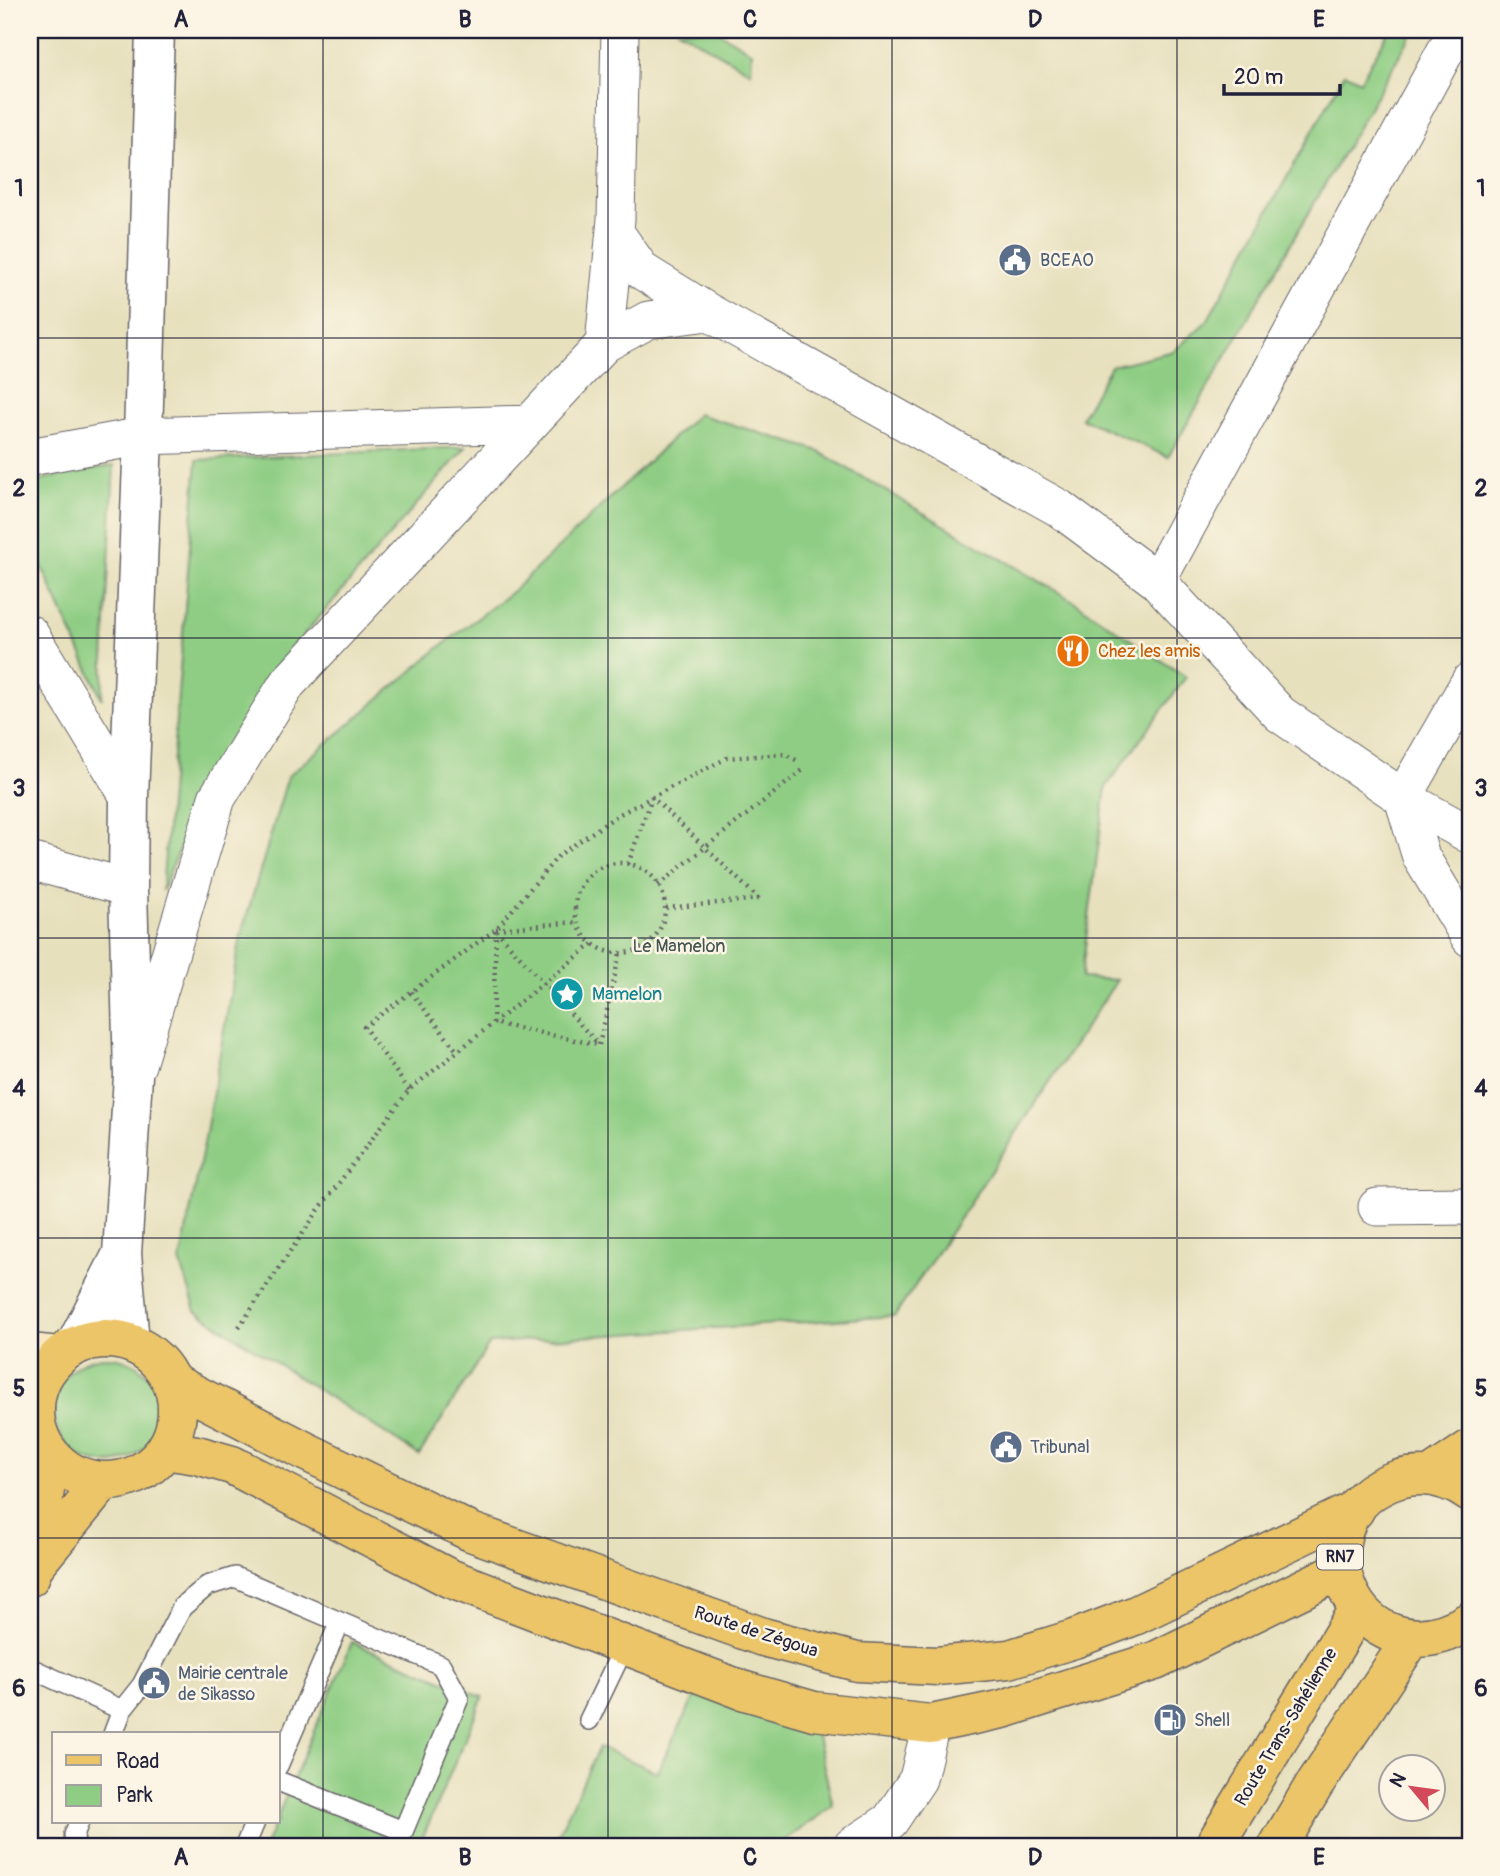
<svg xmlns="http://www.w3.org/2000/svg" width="1500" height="1876" viewBox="0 0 1500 1876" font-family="Pangolin,sans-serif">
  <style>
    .green { fill: #8ecd83; stroke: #58785f; stroke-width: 2 }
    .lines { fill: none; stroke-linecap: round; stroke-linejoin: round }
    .service-casing { stroke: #676468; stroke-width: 22 }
    .minor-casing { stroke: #676468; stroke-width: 39 }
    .tertiary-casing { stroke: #676468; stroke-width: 41 }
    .secondary-casing { stroke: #676468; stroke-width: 41 }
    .primary-casing { stroke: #676468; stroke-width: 41 }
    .trunk-casing { stroke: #676468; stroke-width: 41 }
    .path { stroke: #676468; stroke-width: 4.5; stroke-dasharray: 2 5; stroke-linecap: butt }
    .service { stroke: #fff; stroke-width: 19 }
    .minor { stroke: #fff; stroke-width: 37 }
    .tertiary { stroke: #fff; stroke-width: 38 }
    .secondary { stroke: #f7e8c3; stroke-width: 38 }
    .primary { stroke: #ecc569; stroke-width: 38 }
    .trunk { stroke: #ecc569; stroke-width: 38 }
    .grid { fill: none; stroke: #22223b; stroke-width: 2; stroke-opacity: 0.55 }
    .labels { text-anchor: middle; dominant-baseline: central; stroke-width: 5; stroke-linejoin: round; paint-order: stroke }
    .shield { fill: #fcf5e5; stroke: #63616e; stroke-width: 2 }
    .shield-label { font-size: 16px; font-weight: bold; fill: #22223b }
    .service-label { font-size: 18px; fill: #4e5e75; stroke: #fcf5e5; text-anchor: start }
    .food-label { font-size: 18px; fill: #c56008; stroke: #fcf5e5; text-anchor: start }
    .park-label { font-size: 18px; fill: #425551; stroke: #fcf5e5 }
    .culture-label { font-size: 18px; fill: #0d838f; stroke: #fcf5e5; text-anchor: start }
    .street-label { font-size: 18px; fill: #22223b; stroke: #fcf5e5 }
    .neatline { fill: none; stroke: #22223b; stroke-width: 2.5 }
    .grid-label { font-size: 23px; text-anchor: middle; font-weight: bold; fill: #22223b }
  </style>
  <rect width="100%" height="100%" fill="#fcf5e5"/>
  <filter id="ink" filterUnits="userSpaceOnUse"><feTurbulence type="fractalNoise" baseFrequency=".0143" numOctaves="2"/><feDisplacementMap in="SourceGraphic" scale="14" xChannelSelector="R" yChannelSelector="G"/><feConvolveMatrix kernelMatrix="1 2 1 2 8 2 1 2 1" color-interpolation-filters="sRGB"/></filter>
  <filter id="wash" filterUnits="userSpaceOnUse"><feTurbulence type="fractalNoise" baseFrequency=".00686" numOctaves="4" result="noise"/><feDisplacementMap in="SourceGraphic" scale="28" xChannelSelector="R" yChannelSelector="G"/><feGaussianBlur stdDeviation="1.57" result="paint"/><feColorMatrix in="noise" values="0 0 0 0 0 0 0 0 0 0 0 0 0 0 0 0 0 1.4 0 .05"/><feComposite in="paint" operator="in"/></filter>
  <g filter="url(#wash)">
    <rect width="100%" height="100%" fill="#e7e0bd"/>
    <path class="green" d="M678,30h37l37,22 -1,20z
      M1390,30h24l-246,427 -87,-39 30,-52 63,-15 33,-30 138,-248 15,8z
      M698,414l118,36 259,152 111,75 -80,110 -25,191 36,2 -222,336 -405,27 -71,112 -223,-144 -16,-50 24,-117 36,-205 48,-163 152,-129 73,-56z
      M466,447l-189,219 -68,111 -47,114 35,-431z
      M114,465l-12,234 -72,-158v-59z
      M54 1410a53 53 0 1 1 106 0a53 53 0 1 1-106 0Z
      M352,1642l131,55 -64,149h-154l10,-24h3v-7z
      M700,1686l116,46 17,74 -56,40h-224l46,-99 58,25z"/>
  </g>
  <g filter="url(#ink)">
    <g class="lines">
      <defs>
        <path id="service" d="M340,1622l101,43 18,33 -62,148
          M30,1668l92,42
          M589,1720l36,-75
          M113,1734l9,-24 20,-25 40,-78 25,-21 28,-9 105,45 -62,144
          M278,1781l125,50
          M75,1846l-1,-11 5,-13
          M245,1846l10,-24"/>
        <path id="minor" d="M615,232l27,39 66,41
          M604,344l12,-125 4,-189
          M30,457l113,-21 386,-12
          M1157,581l300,-551
          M30,634l99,163
          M1470,681l-67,117 18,59 49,81
          M30,861l98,27
          M137,1065l80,-267 70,-114 317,-340 44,-24 60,-8 351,196 98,73 123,133 123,84 67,37
          M1377,1207l93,-1
          M852,1846l38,-25 28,-42 13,-55"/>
        <path id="tertiary" d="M130,1342l-8,-88 11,-178 -5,-188 1,-91 14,-361 12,-406
          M75,1346l47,-92"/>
        <path id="secondary" d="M30,1353l29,3
          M30,1403l5,5"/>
        <path id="primary" d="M35 1410a71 71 0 1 1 142 0a71 71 0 1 1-142 0Z
          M173,1383l132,68 166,81 292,105 94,25 80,4 72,-7 65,-20 60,-23 221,-106
          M165,1450l32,5 35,10 217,113 293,112 72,21 117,13 72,-15 152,-48 186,-91
          M35,1565l68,-83
          M30,1577l4,-10 16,-112"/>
        <path id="trunk" d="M1430,1476l40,-27
          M1470,1493c-21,-15 -46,-21 -71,-14 -115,35 -45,213 71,142
          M1214,1846l144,-237
          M1278,1846l35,-59 99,-149"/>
      </defs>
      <use href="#service" class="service-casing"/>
      <use href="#minor" class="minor-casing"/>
      <use href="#tertiary" class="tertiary-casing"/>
      <use href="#secondary" class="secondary-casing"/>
      <use href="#primary" class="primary-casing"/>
      <use href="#trunk" class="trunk-casing"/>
      <path class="path" d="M575 908a45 45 0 1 1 90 0a45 45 0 1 1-90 0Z
        M628,864l24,-67 107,102
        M658,885l145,-115
        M666,908l93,-9
        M496,929l81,-7
        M496,930l-3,93 106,22
        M496,930l101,113
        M411,992l46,59
        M599,1045l21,-92
        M409,1090l-45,-63 132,-98 63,-74 59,-40 109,-57 58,-4 15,8
        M239,1327l81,-119 89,-118 184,-146"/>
      <use href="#service" class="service"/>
      <use href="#minor" class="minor"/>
      <use href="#tertiary" class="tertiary"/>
      <use href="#secondary" class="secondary"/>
      <use href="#primary" class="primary"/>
      <use href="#trunk" class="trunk"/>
    </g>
  </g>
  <path class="grid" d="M323,30v1816M608,30v1816M892,30v1816M1177,30v1816M30,338h1440M30,638h1440M30,938h1440M30,1238h1440M30,1538h1440"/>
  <defs>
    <symbol id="civic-disc" viewBox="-11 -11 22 22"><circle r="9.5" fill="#5c6f8a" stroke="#fcf5e5"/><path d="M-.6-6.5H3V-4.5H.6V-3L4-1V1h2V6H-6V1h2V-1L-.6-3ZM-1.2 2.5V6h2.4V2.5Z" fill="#fff"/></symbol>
    <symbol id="restaurant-disc" viewBox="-11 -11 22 22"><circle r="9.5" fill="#e8710a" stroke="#fcf5e5"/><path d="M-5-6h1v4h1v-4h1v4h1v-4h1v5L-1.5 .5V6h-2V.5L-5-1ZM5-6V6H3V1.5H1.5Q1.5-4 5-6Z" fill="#fff"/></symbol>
    <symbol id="sight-disc" viewBox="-11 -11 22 22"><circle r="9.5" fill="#0f9aa8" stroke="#fcf5e5"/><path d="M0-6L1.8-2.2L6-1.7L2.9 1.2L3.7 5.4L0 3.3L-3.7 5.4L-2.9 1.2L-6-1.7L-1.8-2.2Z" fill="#fff"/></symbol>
    <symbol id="fuel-disc" viewBox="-11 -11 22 22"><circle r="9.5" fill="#5c6f8a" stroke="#fcf5e5"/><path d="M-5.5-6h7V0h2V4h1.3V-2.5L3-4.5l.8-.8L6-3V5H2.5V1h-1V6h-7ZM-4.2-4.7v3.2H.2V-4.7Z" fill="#fff"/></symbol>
  </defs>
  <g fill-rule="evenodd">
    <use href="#civic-disc" x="996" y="241" width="38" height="38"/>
    <use href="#restaurant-disc" x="1054" y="632" width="38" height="38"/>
    <use href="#sight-disc" x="548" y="975" width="38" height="38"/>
    <use href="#civic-disc" x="987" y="1428" width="38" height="38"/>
    <use href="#civic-disc" x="135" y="1664" width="38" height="38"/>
    <use href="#fuel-disc" x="1151" y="1701" width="38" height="38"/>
  </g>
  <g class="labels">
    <rect class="shield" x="1317" y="1544.5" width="46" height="25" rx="5"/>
    <g class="shield-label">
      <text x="1340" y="1557">RN7</text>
    </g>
    <g class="service-label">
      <text x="1040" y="260">BCEAO</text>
      <text x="1030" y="1447">Tribunal</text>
      <text x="178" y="1673">Mairie centrale<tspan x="178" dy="21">de Sikasso</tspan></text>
      <text x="1194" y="1720">Shell</text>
    </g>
    <g class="food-label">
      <text x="1098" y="651">Chez les amis</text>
    </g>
    <g class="park-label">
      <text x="679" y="946">Le Mamelon</text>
    </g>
    <g class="culture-label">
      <text x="592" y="994">Mamelon</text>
    </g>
    <g class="street-label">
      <text transform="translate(756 1632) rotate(18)">Route de Zégoua</text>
      <text transform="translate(1286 1727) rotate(-59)">Route Trans-Sahélienne</text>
    </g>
  </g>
  <rect width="1500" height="1876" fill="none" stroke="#fcf5e5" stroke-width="77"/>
  <rect x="52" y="1732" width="228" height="91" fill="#fcf5e5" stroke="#a5a1a1" stroke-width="2"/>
  <rect x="66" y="1755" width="35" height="10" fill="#ecc569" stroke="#a5a1a1" stroke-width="2"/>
  <text x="116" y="1768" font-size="21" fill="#22223b">Road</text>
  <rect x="66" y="1785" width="35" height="21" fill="#8ecd83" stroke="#a5a1a1" stroke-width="2"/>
  <text x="116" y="1802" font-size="21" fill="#22223b">Park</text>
  <g transform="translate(1412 1788) rotate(299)"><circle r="33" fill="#fcf5e5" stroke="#a5a1a1" stroke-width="2"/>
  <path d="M0-5L12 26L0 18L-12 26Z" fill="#d1495b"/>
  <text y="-10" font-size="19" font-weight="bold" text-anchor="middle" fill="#22223b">N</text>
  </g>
  <path d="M1224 84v10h116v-10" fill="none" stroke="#22223b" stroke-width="3.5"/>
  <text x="1234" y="84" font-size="21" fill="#22223b" stroke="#fcf5e5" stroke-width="5" paint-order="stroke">20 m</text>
  <rect x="38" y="38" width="1424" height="1800" class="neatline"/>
  <g class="grid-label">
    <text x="181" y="27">A</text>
    <text x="465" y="27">B</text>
    <text x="750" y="27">C</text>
    <text x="1035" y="27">D</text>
    <text x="1319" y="27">E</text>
    <text x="19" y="196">1</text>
    <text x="1481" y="196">1</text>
    <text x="19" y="496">2</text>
    <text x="1481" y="496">2</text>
    <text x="19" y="796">3</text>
    <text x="1481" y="796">3</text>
    <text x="19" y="1096">4</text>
    <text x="1481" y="1096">4</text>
    <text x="19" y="1396">5</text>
    <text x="1481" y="1396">5</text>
    <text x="19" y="1696">6</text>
    <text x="1481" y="1696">6</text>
    <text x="181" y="1865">A</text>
    <text x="465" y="1865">B</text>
    <text x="750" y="1865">C</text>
    <text x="1035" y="1865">D</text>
    <text x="1319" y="1865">E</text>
  </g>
</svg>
